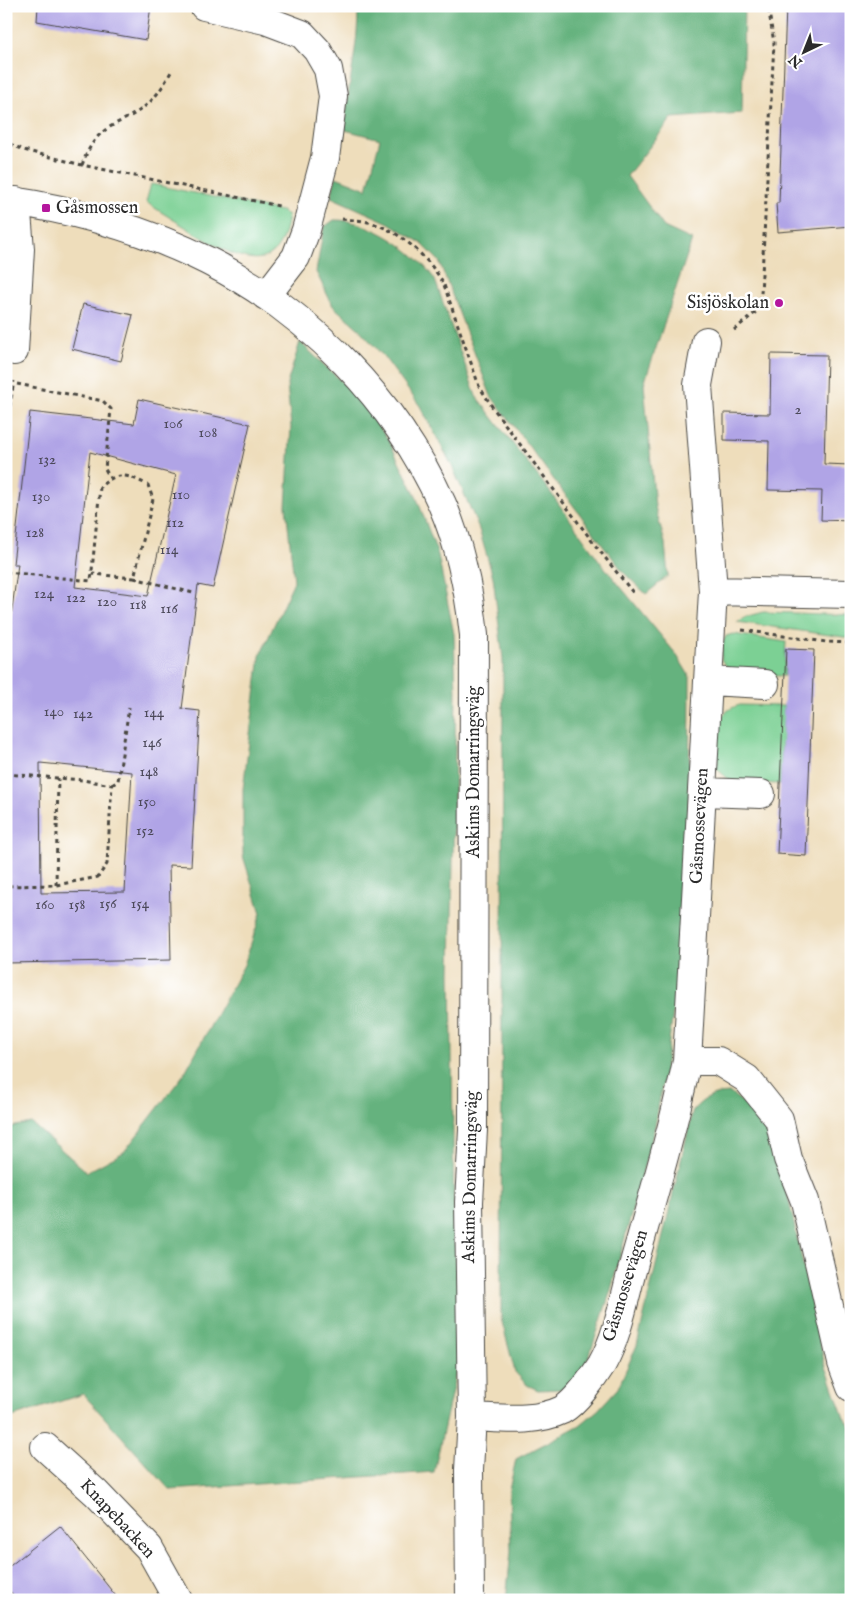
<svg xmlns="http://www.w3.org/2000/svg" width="857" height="1606" viewBox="0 0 857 1606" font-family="'IM FELL English',serif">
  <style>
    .green { fill: #7cd094; stroke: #547e60 }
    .forest { fill: #65b27e; stroke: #486e54 }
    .building { fill: #b0a4e6; fill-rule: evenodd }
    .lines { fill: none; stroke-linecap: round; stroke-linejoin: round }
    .minor-casing { stroke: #484641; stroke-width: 30 }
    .path { stroke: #484641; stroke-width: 3; stroke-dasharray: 4 4; stroke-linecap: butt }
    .minor { stroke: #fff; stroke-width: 28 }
    .poi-dot { fill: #b5179e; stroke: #fff; stroke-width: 2 }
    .labels { text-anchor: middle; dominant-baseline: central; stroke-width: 5; stroke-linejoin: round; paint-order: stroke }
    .number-label { font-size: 15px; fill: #4c495a }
    .poi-label { font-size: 18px; fill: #2b2b2b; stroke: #fff; text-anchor: start }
    .street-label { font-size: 18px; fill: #2b2b2b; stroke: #fff }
  </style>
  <rect width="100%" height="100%" fill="#fff"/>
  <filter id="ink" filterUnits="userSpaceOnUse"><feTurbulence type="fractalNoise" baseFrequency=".02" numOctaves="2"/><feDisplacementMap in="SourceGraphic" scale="10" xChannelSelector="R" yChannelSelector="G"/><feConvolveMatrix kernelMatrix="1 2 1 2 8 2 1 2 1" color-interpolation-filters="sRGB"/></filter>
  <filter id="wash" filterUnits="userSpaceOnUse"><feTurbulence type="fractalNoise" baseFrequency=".0096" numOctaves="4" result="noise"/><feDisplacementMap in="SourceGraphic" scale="20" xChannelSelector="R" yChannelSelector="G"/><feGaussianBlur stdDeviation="1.12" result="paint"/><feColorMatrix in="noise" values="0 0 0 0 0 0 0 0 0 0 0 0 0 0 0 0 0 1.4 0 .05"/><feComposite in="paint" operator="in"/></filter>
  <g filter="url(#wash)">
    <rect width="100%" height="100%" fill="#edb"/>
    <path class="green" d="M151,184l130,27 7,4c-8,66 -51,44 -90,20 -17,-11 -35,-21 -52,-33z
      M763,612l88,3v23l-114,-16 7,-5z
      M733,634l53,8 -2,34c-19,-1 -53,4 -63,-17l2,-17 3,-6z
      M740,705l44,1 -4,78 -48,-2 -15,-13c1,-25 -7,-57 23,-64z"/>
    <path class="forest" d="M358,6h386l-2,107 -70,5 -45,58 37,51 28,13 -48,144 11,123 10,36 3,33 -22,18 -22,-21 -133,-177 -52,-135 -18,-18 -32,-20 -58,-26 5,-20 31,12 13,-50 -35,-9c1,-41 14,-82 13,-124z
      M334,220c35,-1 83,31 101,60l41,116 75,97 50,70 75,91 14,23 -1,143 -13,173 -11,76 -10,57 -44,164 -22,67 -13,23 -14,9 -24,1 -11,-5 -12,-13 -14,-54 2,-659 -10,-82 -15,-51 -27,-62 -31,-58 -36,-49 -25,-28 -26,-23 -17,-34 8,-45z
      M300,342l59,56 30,43 27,55 22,59 16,79 2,58 -5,281 3,247 7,130 -27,122 -264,18 -87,-96 -77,25v-291l25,-5 56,49 37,-20 60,-78 60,-109 17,-52 -18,-57v-67l17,-133 34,-75 -8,-75 5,-79 -4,-43z
      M730,1093l17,12 22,22 14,46 41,188 20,57 7,8v174h-345l5,-49 -2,-61 7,-31 64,-34 18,-15 20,-22 19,-43 56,-235c12,-13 20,-16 37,-17z"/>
    <g id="blocks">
      <path class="building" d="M38,6h113l-5,34 -109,-19z
        M786,6h65v220l-73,6 -2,-29h3z
        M83,304l50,11 -12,46 -49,-12z
        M771,354l56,1 -3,109 27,1v56l-30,-1 1,-29 -54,-1 1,-49 -45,-1v-27l46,1z
        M139,399l111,25 -37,164 -15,-3 -16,124 18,2 -9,155 -22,-1 2,95 -165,3v-309l12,-90h-5l17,-152 104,12zM90,452l86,23 -28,121 -73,-9zM40,763l92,9 -7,120 -84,1z
        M786,649l28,1 -8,206 -29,-2z
        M60,1526l59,74h-102l-11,-14v-17z"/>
    </g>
  </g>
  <g filter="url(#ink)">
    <use href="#blocks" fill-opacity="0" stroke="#484641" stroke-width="1"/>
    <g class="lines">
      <defs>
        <path id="minor" d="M204,6l61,14 37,14 15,16 11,19 5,27 -8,62 -19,72 -10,27 -30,39
          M6,200c69,10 140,30 202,61 101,51 187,139 234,243 18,41 27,86 32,131l-1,495 -4,72 3,215 -3,53 1,130
          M14,351l6,-102 -4,-48
          M713,591l138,3
          M708,681l57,3
          M702,792l59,2
          M687,1061h31l29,18 32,40 9,40 17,42 37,162 9,24
          M472,1417c28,1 63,6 90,-7 13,-7 32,-33 40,-46 16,-28 23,-69 32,-101 19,-67 39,-134 53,-202l26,-470 -15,-206 8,-44
          M45,1447l51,46 53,55 29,52"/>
      </defs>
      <use href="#minor" class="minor-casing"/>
      <path class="path" d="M6,42l5,-36
        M6,137l4,7 14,6 58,15 197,41
        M82,165c17,-47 37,-35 68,-63 9,-9 16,-21 22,-32
        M342,219c9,1 21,1 30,4 30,9 55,34 71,59l36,104 14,22 102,137 39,49
        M734,330l22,-18 5,-18 13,-251 -6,-37
        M851,381v5
        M17,384l86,17 8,8 -6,60 5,9
        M6,430l8,-49
        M6,572l85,9 9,-94c18,-17 28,-12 48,-2l5,14 -19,79 -41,-4
        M134,578l59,15
        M742,630l84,12 25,1
        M6,774l77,6 29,5 -5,79 -9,13 -42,8 -50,1
        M112,785l6,-4 11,-74
        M56,885l2,-107"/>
      <use href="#minor" class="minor"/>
    </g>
  </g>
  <g class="poi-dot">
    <rect x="41" y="203" width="10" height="10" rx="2.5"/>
    <circle cx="779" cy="303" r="5"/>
  </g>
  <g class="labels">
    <g class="number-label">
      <text x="798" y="409">2</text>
      <text x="173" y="423">106</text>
      <text x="208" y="432">108</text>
      <text x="47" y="459">132</text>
      <text x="181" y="494">110</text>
      <text x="41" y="496">130</text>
      <text x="175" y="522">112</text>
      <text x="35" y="532">128</text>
      <text x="169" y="549">114</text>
      <text x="44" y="593">124</text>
      <text x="76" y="597">122</text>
      <text x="107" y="601">120</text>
      <text x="138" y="604">118</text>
      <text x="169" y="608">116</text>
      <text x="54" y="711">140</text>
      <text x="154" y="712">144</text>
      <text x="83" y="713">142</text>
      <text x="152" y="742">146</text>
      <text x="149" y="771">148</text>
      <text x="147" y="801">150</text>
      <text x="145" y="830">152</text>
      <text x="108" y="903">156</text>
      <text x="140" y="903">154</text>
      <text x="45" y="904">160</text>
      <text x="77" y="904">158</text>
    </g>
    <g class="poi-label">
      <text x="56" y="208">Gåsmossen</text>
      <text x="769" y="303" text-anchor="end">Sisjöskolan</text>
    </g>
    <g class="street-label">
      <text transform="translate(474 772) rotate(-90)">Askims Domarringsväg</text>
      <text transform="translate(700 826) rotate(-87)">Gåsmossevägen</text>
      <text transform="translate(471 1177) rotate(-89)">Askims Domarringsväg</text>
      <text transform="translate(626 1286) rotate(-73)">Gåsmossevägen</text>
      <text transform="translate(117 1519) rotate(47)">Knapebacken</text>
    </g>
  </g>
  <rect width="857" height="1606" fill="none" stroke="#fff" stroke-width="25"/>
  <g transform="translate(804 52) rotate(223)" stroke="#ffffff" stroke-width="4" paint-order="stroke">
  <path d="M0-4L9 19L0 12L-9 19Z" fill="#2b2b2b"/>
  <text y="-8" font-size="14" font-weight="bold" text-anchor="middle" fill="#2b2b2b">N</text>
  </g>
</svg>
